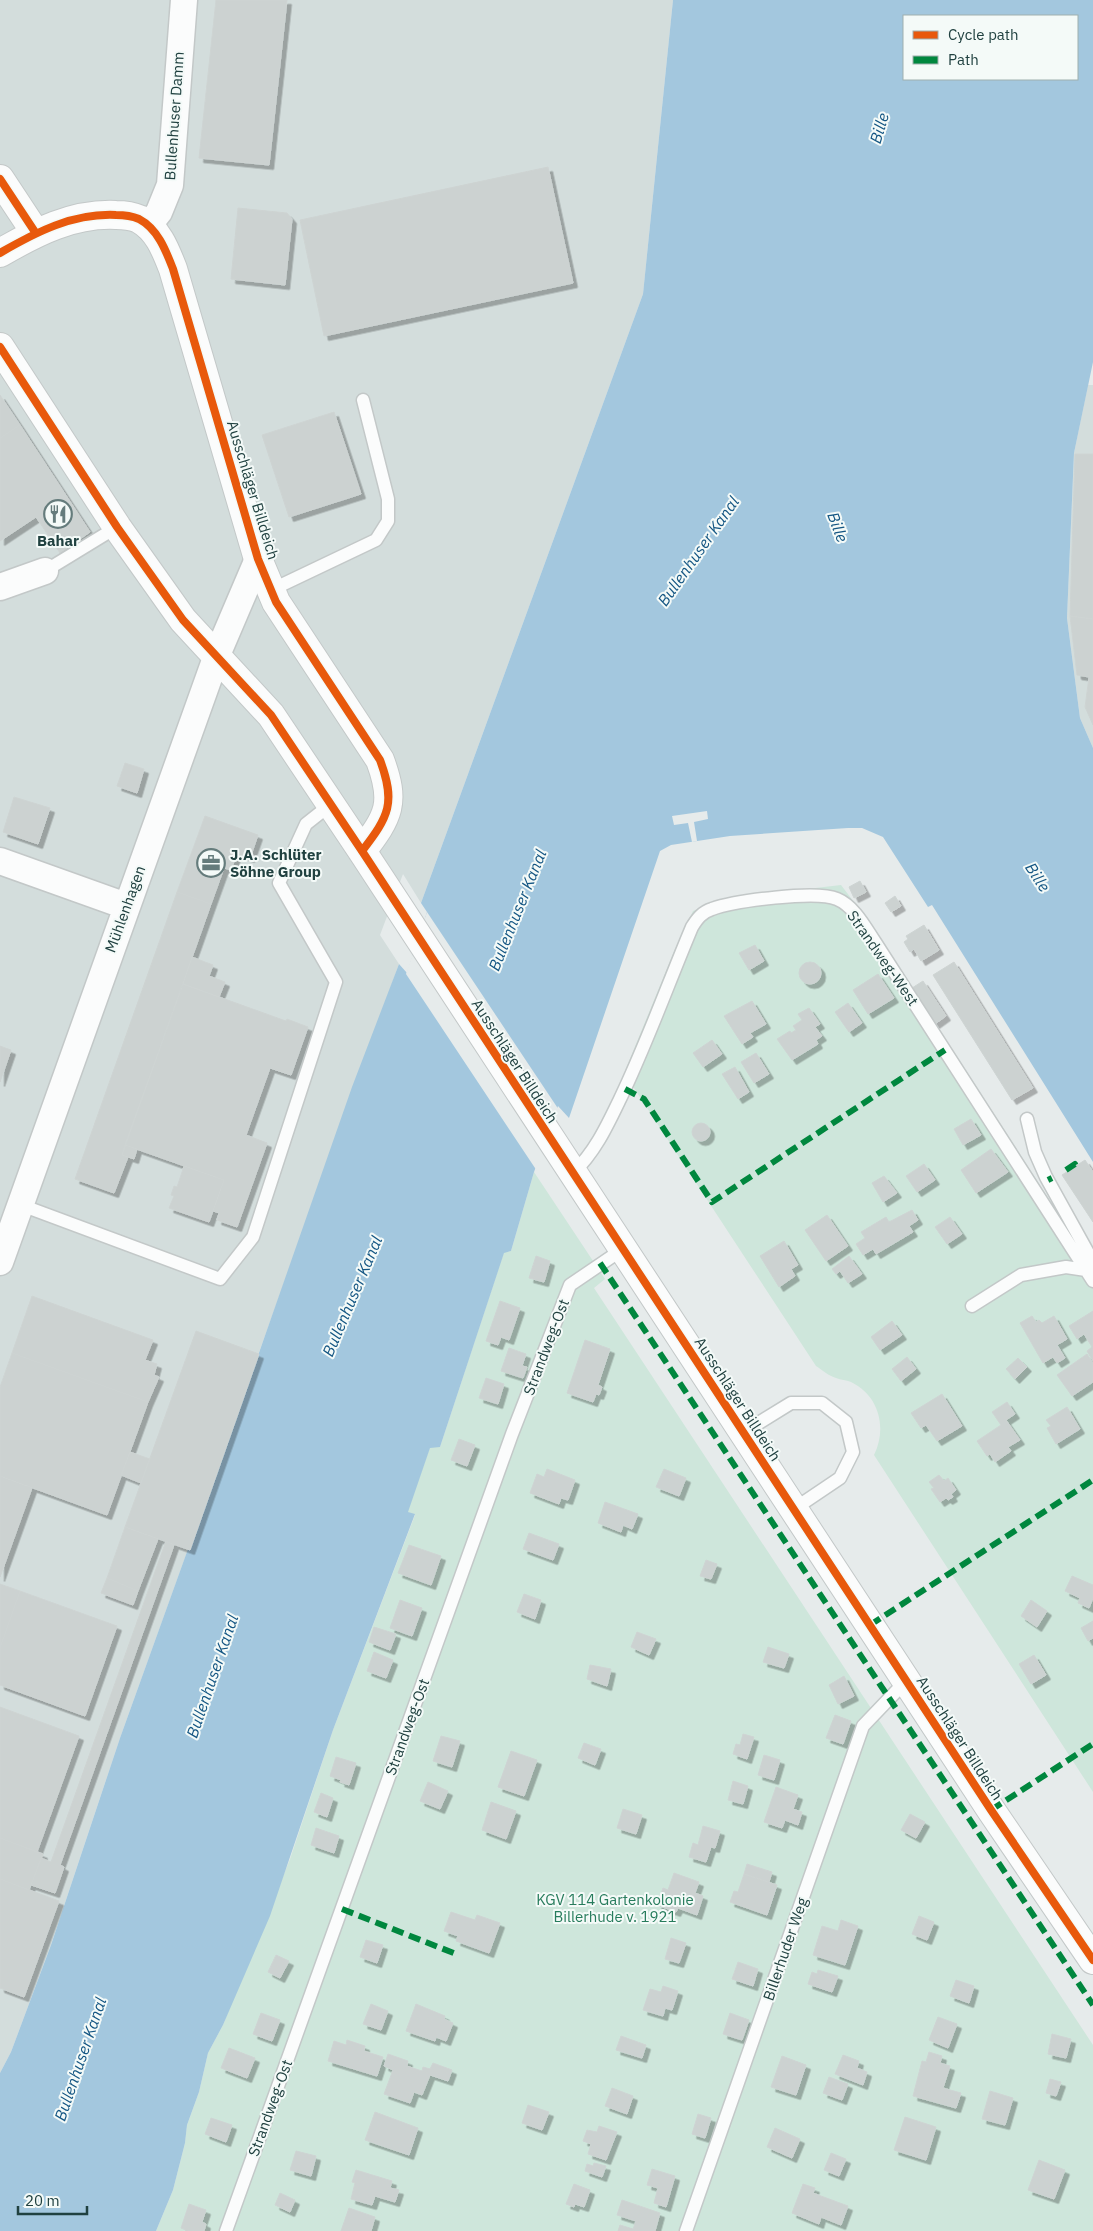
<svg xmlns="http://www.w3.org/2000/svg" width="1093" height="2231" viewBox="0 0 1093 2231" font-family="'IBM Plex Sans',sans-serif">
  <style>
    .built { fill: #d3dddc }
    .green { fill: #cee6db }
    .water { fill: #a3c7de; fill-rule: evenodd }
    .pier { fill: #e6ebeb }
    .building { fill: #ccd2d1; stroke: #ced4d3; filter: url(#shadow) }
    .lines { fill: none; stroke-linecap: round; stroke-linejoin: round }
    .service-casing { stroke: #c3c8c8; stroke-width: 15 }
    .minor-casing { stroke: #c3c8c8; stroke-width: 29 }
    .tertiary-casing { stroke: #c3c8c8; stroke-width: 30 }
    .service { stroke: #fbfcfc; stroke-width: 12 }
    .minor { stroke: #fbfcfc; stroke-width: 26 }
    .tertiary { stroke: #fbfcfc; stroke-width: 28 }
    .quiet { stroke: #00873e; stroke-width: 6; stroke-dasharray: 12 6; stroke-linecap: butt }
    .cycleway-casing { stroke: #f4faf8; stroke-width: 11 }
    .cycleway { stroke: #e8590c; stroke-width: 8 }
    .labels { text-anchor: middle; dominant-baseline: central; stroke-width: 4; stroke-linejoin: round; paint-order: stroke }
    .street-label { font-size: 15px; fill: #204140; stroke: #f4faf8 }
    .poi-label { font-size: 15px; font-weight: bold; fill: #204140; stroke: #f4faf8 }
    .park-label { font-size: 15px; fill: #277c5c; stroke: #f4faf8 }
    .water-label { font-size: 16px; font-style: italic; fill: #145683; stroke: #f4faf8 }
  </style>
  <defs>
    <filter id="shadow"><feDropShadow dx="4.5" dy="4.5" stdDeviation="0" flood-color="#0004"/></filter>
  </defs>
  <rect width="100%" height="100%" fill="#e6ebeb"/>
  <path class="built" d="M0,0h673l-30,294 -222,609 -18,-29 -23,61 19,29 -279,774 -69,207 -40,107 -11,21z
    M1088,385h5v363l-13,-30 -13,-100 7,-165z"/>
  <path class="green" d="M841,885l32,42 220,340v525l-219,-337c13,-26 6,-59 -23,-73 -5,-2 -10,-2 -15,-4 -7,-2 -14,-8 -20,-12l-184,-281 -7,-14 50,-122 18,-38 28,-12z
    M534,1172l71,107 -11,9 499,757v186h-937l17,-41 12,-47 2,-18 12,-33 9,-39 15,-28 67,-166 43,-129 82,-215 -8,-3 23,-65h10l64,-195 7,-1z"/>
  <path class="water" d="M673,0h420v362l-19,91 -7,165 13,100 13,30v414l-161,-257 -4,2 -45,-70 -21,-9h-14l-118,8 -59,9 -11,6 -91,267 -11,-12 -24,66 -23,79 -7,2 -64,194 -10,1 -22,64 7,2 -82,216 -63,186 -47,109 -15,28 -9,39 -12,33 -2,18 -12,47 -17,41h-156v-158l11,-21 40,-107 69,-207 68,-189 2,1 162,-463 47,-123 8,9 20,-61 -6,-9 222,-609zM904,16h173v63h-173z"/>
  <path class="pier" d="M707,811l1,8 -14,3 3,19 -5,1 -4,-19 -14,2 -2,-9z
    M427,912l132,198 -22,61 -131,-197z"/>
  <path class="building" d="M216,0h71l-18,165 -70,-7z
    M548,167l25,116 -249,53 -24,-116z
    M238,208l49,5 5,6 -7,66 -54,-6z
    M0,395l20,30 -20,13z
    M334,412l27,82 -72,23 -27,-82z
    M20,425l70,107 -30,21 -24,-36 -36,24v-103z
    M1075,454h18v165l-23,-3z
    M1070,616l23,3v106l-8,-18 4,-30 -12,-2z
    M125,763l19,6 -7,24 -20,-7z
    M14,797l36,11 -12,36 -35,-12z
    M205,816l53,19 -8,23 -13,-5 -6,17 -7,-2 -13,36 -34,-12z
    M860,881l6,11 -12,6 -5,-11z
    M177,892l34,12 -89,251 6,2 -14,36 -39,-14z
    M895,896l6,10 -10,6 -6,-9z
    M924,925l15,25 -18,11 -7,-12 -4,3 -6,-10 4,-3 -2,-3z
    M755,945l9,16 -15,9 -10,-17z
    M192,957l21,8 -4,11 16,6 -6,15 -36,-13z
    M799 973a11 11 0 1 1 22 0a11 11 0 1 1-22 0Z
    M954,962l79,126 -21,12 -79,-125z
    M878,974l16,24 -26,16 -15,-24z
    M923,981l23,35 -11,8 -23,-36z
    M183,984l103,37 1,-2 21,8 -17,48 -21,-7 -24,67 21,8 -30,84 -20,-7 2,-7 -6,-2 11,-31 -99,-35z
    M752,1001l14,23 -16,9 3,4 -11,7 -18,-28z
    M848,1003l14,20 -13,9 -14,-20z
    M809,1008l11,16 -5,3 7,9 -6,4 2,4 -26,16 -15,-21 13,-8 1,2 5,-3 -3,-4 9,-6 -4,-6z
    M712,1040l10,14 -19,13 -10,-14z
    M0,1046l11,4 -11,32z
    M756,1053l13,21 -15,9 -13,-21z
    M735,1067l14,25 -11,7 -16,-25z
    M971,1119l10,16 -18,10 -9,-16z
    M692 1132a9 9 0 1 1 18 0a9 9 0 1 1-18 0Z
    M125,1145l12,4 -3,10 -12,-4z
    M991,1149l17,23 -32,21 -15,-23z
    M1085,1160l8,12v50l-31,-47z
    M924,1164l11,16 -18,12 -11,-16z
    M184,1166l40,14 -15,42 -40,-14 5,-12 -3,-1 3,-9 3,1z
    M884,1176l13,17 -14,9 -11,-19z
    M912,1210l6,10 -9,6 4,6 -37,22 -3,-5 -10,6 -7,-11 9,-6 -4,-6 25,-15 3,5z
    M827,1215l21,31 -22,15 -21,-31z
    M950,1217l12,17 -15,10 -12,-17z
    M784,1241l14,24 -7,4 4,7 -16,11 -19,-31z
    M536,1256l14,5 -6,21 -15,-4z
    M849,1256l13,18 -14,9 -8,-12 -4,3 -4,-5z
    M32,1296l121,44 -8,20 12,4 -3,11 5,2 -11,25 -136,-49z
    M500,1301l20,7 -11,32 -8,-3 -3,8 -12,-4z
    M1093,1311v50l-6,-10 5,-4 -8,-13 -7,5 -8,-13z
    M1032,1316l4,6 3,-2 3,3 12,-7 13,23 -10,6 8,13 -8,5 -4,-6 -10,6 -23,-40z
    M892,1321l10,14 -22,15 -9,-13z
    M196,1331l63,23 -69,196 -65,-23z
    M585,1340l25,9 -12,36 4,2 -3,8 -3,-1 -3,8 -26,-9z
    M509,1348l17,6 -4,12 5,1 -4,11 -22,-7z
    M12,1353l136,49 -41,113 -107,-39v-89z
    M1087,1354l6,9v19l-21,14 -15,-21z
    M907,1357l9,12 -15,12 -9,-12z
    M1018,1358l9,9 -12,12 -9,-10z
    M486,1378l18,6 -6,20 -19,-6z
    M942,1394l20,32 -25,15 -11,-16 -5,3 -10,-15z
    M1007,1402l8,12 -9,6 14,20 -12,7 3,4 -16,11 -5,-8 -3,2 -10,-15 24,-16 -9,-13z
    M1067,1407l13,22 -24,15 -9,-16 4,-2 -5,-6z
    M459,1439l16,6 -8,21 -16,-6z
    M130,1452l20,7 -9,24 -20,-8z
    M547,1469l28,11 -7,20 -7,-2 -2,6 -29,-11 7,-19 7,3z
    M664,1469l22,9 -7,18 -23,-9z
    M939,1475l5,6 4,-3 8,12 -5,4 2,3 -5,3 -2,-2 -6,4 -9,-13 3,-1 -5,-6z
    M0,1476l32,12 -32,89z
    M605,1502l33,12 -6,15 -9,-4 -2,7 -23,-9z
    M125,1527l33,12 -20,52 -31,-13z
    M529,1533l30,11 -6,16 -30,-11z
    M166,1541l8,4 -114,320 4,2 -9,26 -24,-8 10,-27 10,4z
    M409,1545l32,11 -10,29 -33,-12z
    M706,1560l11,4 -6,15 -11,-3z
    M1072,1576l21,9v13l-4,10 -11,-5 2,-5 -15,-7z
    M107,1578l31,13 -5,14 -32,-12z
    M0,1584l20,7 -20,57z
    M20,1591l97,35 -32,90 -85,-31v-37z
    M524,1594l17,6 -6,19 -18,-7z
    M400,1600l22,8 -10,28 -22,-8z
    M1031,1600l16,11 -10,16 -16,-11z
    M1093,1621v17l-5,3 -7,-13z
    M374,1627l22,7 -6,16 -21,-8z
    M637,1632l19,7 -7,16 -18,-8z
    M768,1647l21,7 -5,14 -21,-6z
    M374,1652l19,8 -7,18 -19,-7z
    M1034,1655l12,20 -15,9 -12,-20z
    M590,1665l21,4 -4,17 -20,-7z
    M844,1676l10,20 -16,8 -9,-19z
    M0,1707l79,29 -42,116 -37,-14z
    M835,1715l16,6 -8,23 -17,-6z
    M743,1734l11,3 -7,22 -14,-5 3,-10 4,1z
    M441,1736l19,5 -8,26 -19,-6z
    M584,1743l17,6 -6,16 -17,-7z
    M511,1751l26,9 -13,36 -26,-9z
    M764,1755l16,5 -6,20 -16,-5z
    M336,1757l20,6 -7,22 -9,-3 1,-2 -11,-4z
    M733,1781l15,5 -5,18 -15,-4z
    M428,1782l20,9 -8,18 -20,-8z
    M776,1787l22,8 -5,14 9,3 -4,13 -13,-5 -3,8 -18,-6z
    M321,1793l12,5 -6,19 -13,-5z
    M491,1802l25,9 -10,28 -24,-9z
    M623,1809l19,6 -6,19 -19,-6z
    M910,1814l15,8 -9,16 -15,-8z
    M703,1826l17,5 -5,17 -4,-1 -5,15 -17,-5 4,-14 5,2z
    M316,1828l23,8 -5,17 -23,-8z
    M0,1838l43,16 -14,36 -29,-11z
    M747,1864l25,8 -3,10 -25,-8z
    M674,1873l25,9 -4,11 8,3 -6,19 -19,-7 -2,4 -19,-7 6,-17 5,2z
    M744,1874l33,11 -10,30 -37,-13 4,-11 4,1z
    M0,1879l59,22 -35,96 -24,-9z
    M451,1912l24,8 2,-5 23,8 -11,30 -33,-12 2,-5 -14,-5z
    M919,1916l15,6 -7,18 -15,-6z
    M841,1920l17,6 -13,39 -32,-10 9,-29 16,5z
    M671,1938l15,5 -7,20 -14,-4z
    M366,1940l17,5 -6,18 -17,-6z
    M276,1955l13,6 -9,17 -12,-6z
    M738,1962l20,7 -5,17 -21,-7z
    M818,1970l20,6 -6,16 -24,-8 4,-12 5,2z
    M956,1980l18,6 -5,17 -19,-7z
    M663,1986l15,5 -6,19 -7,-2 -2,8 -20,-6 7,-21 11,3z
    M371,2004l17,7 -7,19 -18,-6z
    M416,2004l29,12 -1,3 9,4 -7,18 -10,-4 -1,4 -29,-10z
    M261,2013l19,7 -8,21 -19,-7z
    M730,2013l19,7 -7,20 -19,-6z
    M938,2017l19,7 -9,24 -19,-8z
    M1052,2034l19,5 -5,19 -18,-4z
    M621,2036l25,9 -4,13 -26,-8z
    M347,2040l18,6 -1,5 19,6 -6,19 -49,-15 6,-20 12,4z
    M229,2048l26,10 -8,20 -26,-10z
    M929,2052l13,4 -2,7 10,3 -7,22 18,5 -5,15 -43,-12 9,-35 4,1z
    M388,2054l20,7 -1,5 15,5 1,-4 7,2 3,-6 19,7 -4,11 -18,-6 -8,20 -8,-3 -4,11 -26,-9 9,-24 -9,-4z
    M843,2055l16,6 -2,7 10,4 -4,13 -28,-11z
    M782,2056l24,9 -10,30 -25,-8z
    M829,2077l19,7 -6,16 -19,-7z
    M1050,2079l11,3 -5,14 -10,-3z
    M612,2088l21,8 -6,18 -22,-8z
    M990,2091l23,7 -8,27 -23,-6z
    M528,2105l21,7 -7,18 -20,-7z
    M375,2112l43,16 -9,27 -44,-15z
    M698,2114l13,4 -6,20 -13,-4z
    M905,2117l31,10 -10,33 -32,-10z
    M211,2118l21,7 -6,17 -21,-8z
    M599,2126l18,6 -11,28 -18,-6 3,-10 -8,-3 4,-11 10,2z
    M775,2128l25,11 -8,19 -25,-11z
    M296,2151l20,5 -5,20 -21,-6z
    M831,2153l15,6 -7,17 -15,-6z
    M1039,2160l26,10 -11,29 -26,-9z
    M594,2163l12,3 -4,11 -17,-6 2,-7 6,2z
    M652,2169l23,7 -9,31 -12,-4 4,-15 -11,-3z
    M356,2170l36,11 -2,7 9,2 -4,12 -20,-6 -3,9 -21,-6 4,-16 -3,-1z
    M574,2184l16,6 -6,17 -9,-3 -1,3 -8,-3z
    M803,2184l12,4 -2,5 35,13 -7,19 -20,-8 -2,7 -27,-11z
    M280,2193l15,7 -5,12 -15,-7z
    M622,2200l38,13 -5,18h-37l2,-6 13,4 3,-8 -19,-6z
    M189,2204l17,6 -4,12 4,2 -2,7h-16l-7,-3z
    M349,2208l26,9 -4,14h-30z"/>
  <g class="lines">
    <defs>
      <path id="service" d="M45,571l72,-44
        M271,590l105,-50 12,-19v-22l-25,-99
        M573,1173c22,-21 34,-47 47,-74 27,-56 48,-115 72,-172 5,-8 10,-15 20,-18 22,-8 104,-19 125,-10 17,7 28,28 38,43l218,339
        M21,1205l199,74 33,-42 83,-255 -57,-99 27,-59 24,-19
        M972,1306l49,-31 45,-8 20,3 6,-10 -46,-83 -11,-25 -8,-33
        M744,1432l47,-29h31l24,19 7,30 -13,26 -46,31
        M226,2231l286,-797 58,-149 53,-36
        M686,2231l177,-505 44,-46"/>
      <path id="minor" d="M148,226l11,-14 11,-27 14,-185
        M0,587l45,-16
        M0,861l126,45
        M0,1262l217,-607 41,-96"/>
      <path id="tertiary" d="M0,179l35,53
        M0,253c36,-21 73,-40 116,-38 7,0 16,1 23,4 19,10 27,32 34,50l85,290 18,43 104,158c16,43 9,56 -18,91
        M0,347l117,180 66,93 88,95 91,136 629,959 102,150"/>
    </defs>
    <use href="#service" class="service-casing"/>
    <use href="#minor" class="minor-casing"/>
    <use href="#tertiary" class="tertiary-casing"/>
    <use href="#service" class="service"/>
    <use href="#minor" class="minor"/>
    <use href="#tertiary" class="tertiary"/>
    <path class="quiet" d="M625,1089l19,10 68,103 233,-152
      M1066,1170l9,-6 1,2
      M1048,1180l4,-2
      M600,1263l493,742
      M870,1625l223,-145
      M991,1810l102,-66
      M342,1909l114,45"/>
    <defs>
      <path id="cycleway" d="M0,179l35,53
        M0,253c36,-21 73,-40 116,-38 7,0 16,1 23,4 19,10 27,32 34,50l85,290 18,43 104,158c16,43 9,56 -18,91
        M0,347l117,180 66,93 88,95 91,136 629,959 102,150"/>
    </defs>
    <use href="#cycleway" class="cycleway-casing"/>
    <use href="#cycleway" class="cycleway"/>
  </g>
  <defs>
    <symbol id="restaurant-ring" viewBox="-11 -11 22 22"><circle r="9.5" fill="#f4faf8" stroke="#657c7c" stroke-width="1.5"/><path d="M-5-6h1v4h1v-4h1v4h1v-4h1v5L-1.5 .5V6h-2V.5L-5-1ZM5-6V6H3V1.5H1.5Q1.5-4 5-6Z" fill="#657c7c"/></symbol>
    <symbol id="office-ring" viewBox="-11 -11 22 22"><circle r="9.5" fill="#f4faf8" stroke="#657c7c" stroke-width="1.5"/><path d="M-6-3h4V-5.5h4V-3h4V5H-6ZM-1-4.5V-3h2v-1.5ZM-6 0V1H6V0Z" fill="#657c7c"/></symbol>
  </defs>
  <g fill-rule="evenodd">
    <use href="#restaurant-ring" x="42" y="498" width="32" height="32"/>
    <use href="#office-ring" x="195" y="847" width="32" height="32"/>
  </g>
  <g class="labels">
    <g class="street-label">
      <text transform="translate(174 116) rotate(-86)">Bullenhuser Damm</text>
      <text transform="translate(253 490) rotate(73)">Ausschläger Billdeich</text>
      <text transform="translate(125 909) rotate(-70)">Mühlenhagen</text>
      <text transform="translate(883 958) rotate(55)">Strandweg-West</text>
      <text transform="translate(515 1061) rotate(57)">Ausschläger Billdeich</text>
      <text transform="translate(546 1347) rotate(-69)">Strandweg-Ost</text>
      <text transform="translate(738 1399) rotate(57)">Ausschläger Billdeich</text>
      <text transform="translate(407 1727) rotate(-70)">Strandweg-Ost</text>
      <text transform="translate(960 1738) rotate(57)">Ausschläger Billdeich</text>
      <text transform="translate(785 1949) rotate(-71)">Billerhuder Weg</text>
      <text transform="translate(270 2108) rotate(-70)">Strandweg-Ost</text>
    </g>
    <g class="poi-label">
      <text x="58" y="540">Bahar</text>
      <text x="230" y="854" text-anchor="start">J.A. Schlüter<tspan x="230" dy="17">Söhne Group</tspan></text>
    </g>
    <g class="park-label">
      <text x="615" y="1899">KGV 114 Gartenkolonie<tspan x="615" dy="17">Billerhude v. 1921</tspan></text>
    </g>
    <g class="water-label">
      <text transform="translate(879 128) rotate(-73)">Bille</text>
      <text transform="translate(838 527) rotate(69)">Bille</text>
      <text transform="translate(698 551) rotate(-55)">Bullenhuser Kanal</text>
      <text transform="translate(1038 877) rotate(57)">Bille</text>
      <text transform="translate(517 910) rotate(-68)">Bullenhuser Kanal</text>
      <text transform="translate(352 1296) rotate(-67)">Bullenhuser Kanal</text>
      <text transform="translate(212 1676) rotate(-71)">Bullenhuser Kanal</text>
      <text transform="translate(80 2059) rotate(-71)">Bullenhuser Kanal</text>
    </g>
  </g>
  <rect x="903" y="15" width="175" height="65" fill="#f4faf8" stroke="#9fb0ae"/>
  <rect x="913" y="31" width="25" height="8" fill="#e8590c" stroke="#9fb0ae"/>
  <text x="948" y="40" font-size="15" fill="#204140">Cycle path</text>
  <rect x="913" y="56" width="25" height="8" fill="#00873e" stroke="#9fb0ae"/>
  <text x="948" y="65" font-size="15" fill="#204140">Path</text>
  <path d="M18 2206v8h69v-8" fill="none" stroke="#204140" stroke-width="2.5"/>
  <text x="25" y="2206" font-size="15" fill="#204140" stroke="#f4faf8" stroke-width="4" paint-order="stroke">20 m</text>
</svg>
